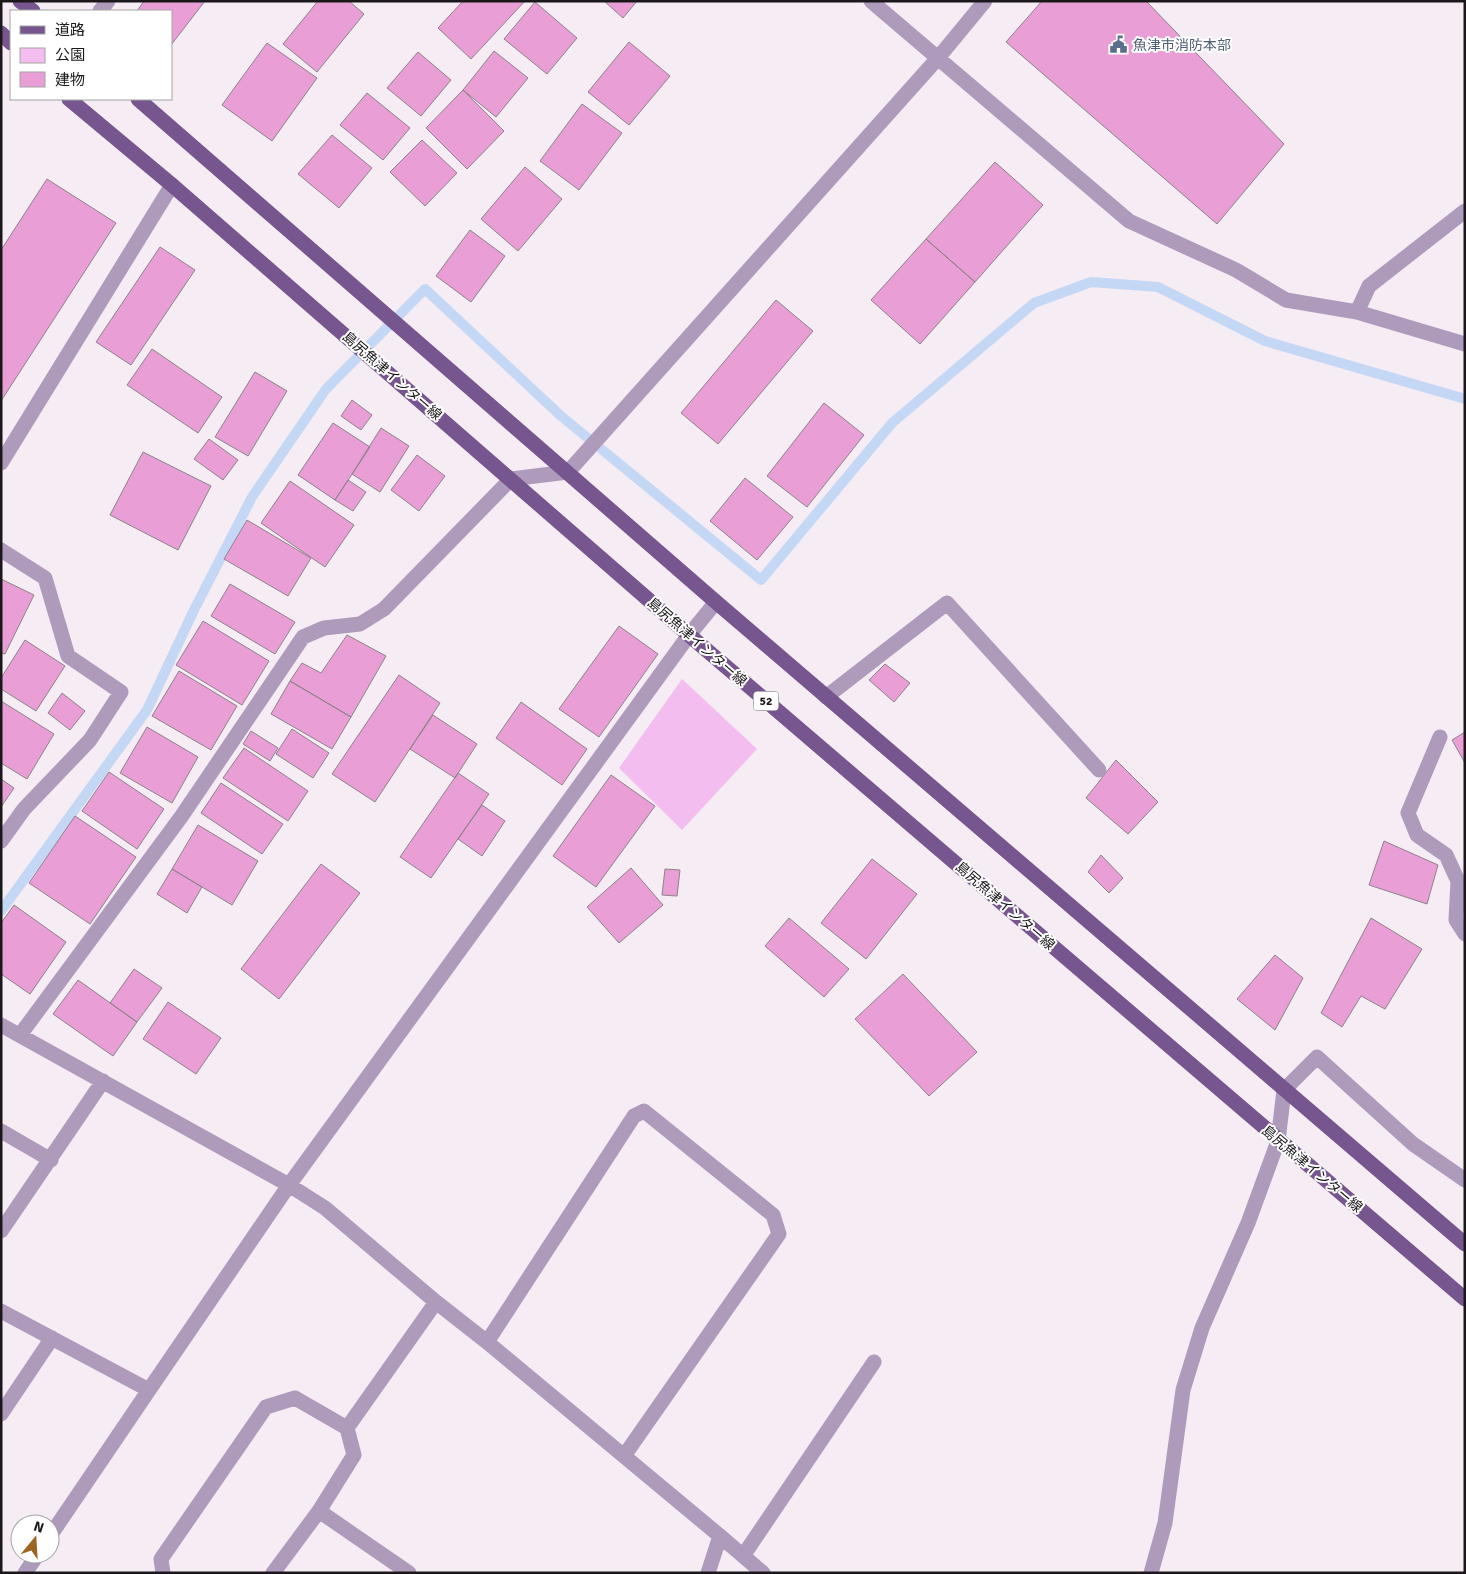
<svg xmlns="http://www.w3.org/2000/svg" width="1466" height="1574" viewBox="0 0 1466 1574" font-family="Signika,'Noto Sans JP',sans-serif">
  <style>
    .green { fill: #f3bdef }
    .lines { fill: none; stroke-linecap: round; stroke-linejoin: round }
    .stream { stroke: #c4d7f5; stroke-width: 10 }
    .building { fill: #e99ed6; stroke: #8c8389 }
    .minor { stroke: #ae9bbc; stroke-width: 15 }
    .major { stroke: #77558f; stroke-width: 15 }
    .labels { text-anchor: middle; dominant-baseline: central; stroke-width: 4; stroke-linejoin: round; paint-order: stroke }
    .shield { fill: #fff; stroke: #5f5d5f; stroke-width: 1 }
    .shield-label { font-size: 12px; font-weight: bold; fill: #1b181b }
    .service-label { font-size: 14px; fill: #4e5e75; stroke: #fff; text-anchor: start }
    .street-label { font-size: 14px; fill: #1b181b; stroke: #fff }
  </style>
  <rect width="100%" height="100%" fill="#f5ecf4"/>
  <path class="green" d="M682,679l75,70 -75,81 -63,-62z"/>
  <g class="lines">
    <path class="stream" d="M1,911l146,-201 47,-100 58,-113 74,-108 99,-100 136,127 200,164 131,-157 142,-120 57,-21 67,5 107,54 200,58"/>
  </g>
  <path class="building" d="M144,1h61l-34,44v-34h-34z
    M318,1h31l15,13 -47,58 -34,-28z
    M463,1h62l-54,58 -33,-31z
    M604,1h33l-14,17z
    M1042,1h104l138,143 -67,80 -211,-182z
    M535,2l42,36 -30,36 -43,-35z
    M629,42l41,34 -41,49 -41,-33z
    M267,43l50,35 -45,63 -50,-36z
    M494,51l34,27 -32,39 -33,-27z
    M418,52l33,28 -30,36 -34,-28z
    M463,90l41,41 -37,38 -41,-41z
    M367,93l43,35 -27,32 -43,-35z
    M582,104l40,29 -43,57 -39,-29z
    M332,135l40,33 -33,40 -41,-34z
    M422,140l35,33 -32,33 -35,-34z
    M995,162l48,43 -68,77 -49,-43z
    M525,167l37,32 -44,52 -37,-32z
    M47,179l69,44 -115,178v-151z
    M470,230l35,26 -34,46 -35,-26z
    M926,239l49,43 -55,62 -49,-44z
    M160,247l35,23 -64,95 -35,-23z
    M776,300l37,31 -95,113 -37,-31z
    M152,349l70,48 -24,36 -71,-48z
    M255,372l32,19 -39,65 -33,-19z
    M352,400l20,15 -11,15 -20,-14z
    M824,403l40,32 -57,72 -40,-31z
    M333,423l37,24 -35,53 -37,-25z
    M381,428l28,18 -29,46 -28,-18z
    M209,439l29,21 -15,20 -29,-21z
    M143,452l68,34 -33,64 -68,-35z
    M417,455l28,21 -26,35 -28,-21z
    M745,478l48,39 -36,43 -47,-39z
    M348,480l18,12 -13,19 -18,-11z
    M290,481l64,44 -29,42 -64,-44z
    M247,520l64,38 -23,38 -64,-37z
    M1,579l33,16 -29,59 -4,-1z
    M230,584l65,38 -20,32 -64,-38z
    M203,621l66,40 -27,44 -66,-40z
    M619,626l39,28 -59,83 -40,-28z
    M347,635l39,21 -35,61 -61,-36 12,-18 19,10z
    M25,640l40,26 -29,45 -35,-22v-11z
    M885,664l25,19 -16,19 -25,-22z
    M179,671l58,35 -26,44 -59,-34z
    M399,675l41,28 -65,99 -43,-28z
    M290,681l61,36 -19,32 -61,-35z
    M62,693l23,18 -15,19 -22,-17z
    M1,701l53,33 -27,45 -26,-16z
    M521,702l66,47 -25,36 -66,-47z
    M433,715l44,29 -22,34 -45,-29z
    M147,727l51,30 -26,46 -52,-30z
    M292,729l37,24 -16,25 -37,-24z
    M251,731l27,17 -8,13 -27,-17z
    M1465,732v31l-13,-23z
    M244,748l64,43 -20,30 -65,-43z
    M1116,760l42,42 -30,32 -42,-36z
    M109,772l55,37 -27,40 -55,-38z
    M458,773l31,21 -58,84 -31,-21z
    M611,775l44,31 -59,81 -43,-31z
    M1,779l13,9 -13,19z
    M221,783l62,41 -21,30 -61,-41z
    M482,805l23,16 -23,35 -24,-17z
    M75,816l61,41 -46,67 -61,-41z
    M198,825l60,36 -26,44 -60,-36z
    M1384,841l54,24 -11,39 -58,-19z
    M1101,855l22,23 -14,15 -21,-21z
    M872,859l45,35 -51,65 -45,-36z
    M321,864l39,29 -81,106 -38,-30z
    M631,868l32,37 -44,38 -32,-36z
    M172,869l30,18 -15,26 -30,-19z
    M665,869l15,1 -3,26 -15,-1z
    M14,905l52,37 -36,52 -29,-20v-51z
    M789,918l60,51 -25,28 -59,-51z
    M1371,918l51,31 -37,60 -24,-13 -19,31 -21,-14z
    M1275,955l28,23 -28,52 -38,-31z
    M134,969l28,19 -25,34 -27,-19z
    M903,974l74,78 -48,44 -74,-77z
    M78,980l59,42 -24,34 -60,-42z
    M168,1002l53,36 -25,36 -53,-35z"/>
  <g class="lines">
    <path class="minor" d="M871,1l258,220 107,49 50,30 71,12 108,32
      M100,11l8,-10
      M1357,312l12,-26 96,-75
      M1,463l171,-278
      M1,550l44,28 23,78 53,36 -31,48 -66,69 -23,32
      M826,697l121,-94 152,167
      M1440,737l-32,76 9,22 29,20 12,26 -2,39 9,14
      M1,1025l288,160 400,-550 27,-33
      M20,1035l161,-218 122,-180 21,-9 36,-4 24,-15 127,-130 57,-7 370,-414 47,-57
      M1,1131l50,29
      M1,1231l102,-150
      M1,1311l148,79 -99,146
      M487,1342l233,194 -12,37
      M149,1390l140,-205 36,23 111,94
      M1,1414l51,-76
      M319,1511l90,62
      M720,1536l43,37
      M743,1556l131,-194
      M25,1573l13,-19
      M163,1573l-2,-14 105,-152 29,-9 52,30 89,-126 51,40 147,-226 10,-5 129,104 6,19 -155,222
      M273,1573l46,-62 35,-56 -7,-27
      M1151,1573l14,-50 18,-133 19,-62 46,-105 30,-82 6,-51 33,-33 96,87 52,36"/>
    <path class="major" d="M20,1l13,10
      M1,33l10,10
      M69,99l103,86 517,450 776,664
      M138,99l578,503 749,642"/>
  </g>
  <defs>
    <symbol id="civic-bare" viewBox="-9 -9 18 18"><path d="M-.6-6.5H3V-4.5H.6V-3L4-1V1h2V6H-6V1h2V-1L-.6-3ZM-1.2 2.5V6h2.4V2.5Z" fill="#5c6f8a" stroke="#fff" stroke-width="2.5" paint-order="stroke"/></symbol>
  </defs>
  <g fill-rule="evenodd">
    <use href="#civic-bare" x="1106" y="32" width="25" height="25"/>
  </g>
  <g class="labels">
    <rect class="shield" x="753.5" y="691.5" width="25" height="19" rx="4"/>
    <g class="shield-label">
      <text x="766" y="701">52</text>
    </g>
    <g class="service-label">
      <text x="1133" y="45">魚津市消防本部</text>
    </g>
    <g class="street-label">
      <text transform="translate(392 376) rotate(41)">島尻魚津インター線</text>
      <text transform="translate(697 642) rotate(41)">島尻魚津インター線</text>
      <text transform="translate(1005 906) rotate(41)">島尻魚津インター線</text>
      <text transform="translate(1312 1169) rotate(40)">島尻魚津インター線</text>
    </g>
  </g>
  <rect width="1466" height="1574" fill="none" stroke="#1b181b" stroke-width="5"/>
  <rect x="10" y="10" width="162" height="90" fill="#ffffff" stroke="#a4a3a4"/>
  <rect x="20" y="26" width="25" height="8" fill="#77558f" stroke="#a4a3a4"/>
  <text x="55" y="35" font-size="15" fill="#1b181b">道路</text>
  <rect x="20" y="48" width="25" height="15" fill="#f3bdef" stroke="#a4a3a4"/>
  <text x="55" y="60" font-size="15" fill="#1b181b">公園</text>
  <rect x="20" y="72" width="25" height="15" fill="#e99ed6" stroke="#a4a3a4"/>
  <text x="55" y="85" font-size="15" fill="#1b181b">建物</text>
  <g transform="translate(35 1539) rotate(18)"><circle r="24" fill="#ffffff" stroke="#a4a3a4"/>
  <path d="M0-4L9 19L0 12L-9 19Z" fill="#9c6420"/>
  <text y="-8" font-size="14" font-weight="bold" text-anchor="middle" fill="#1b181b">N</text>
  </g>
</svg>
